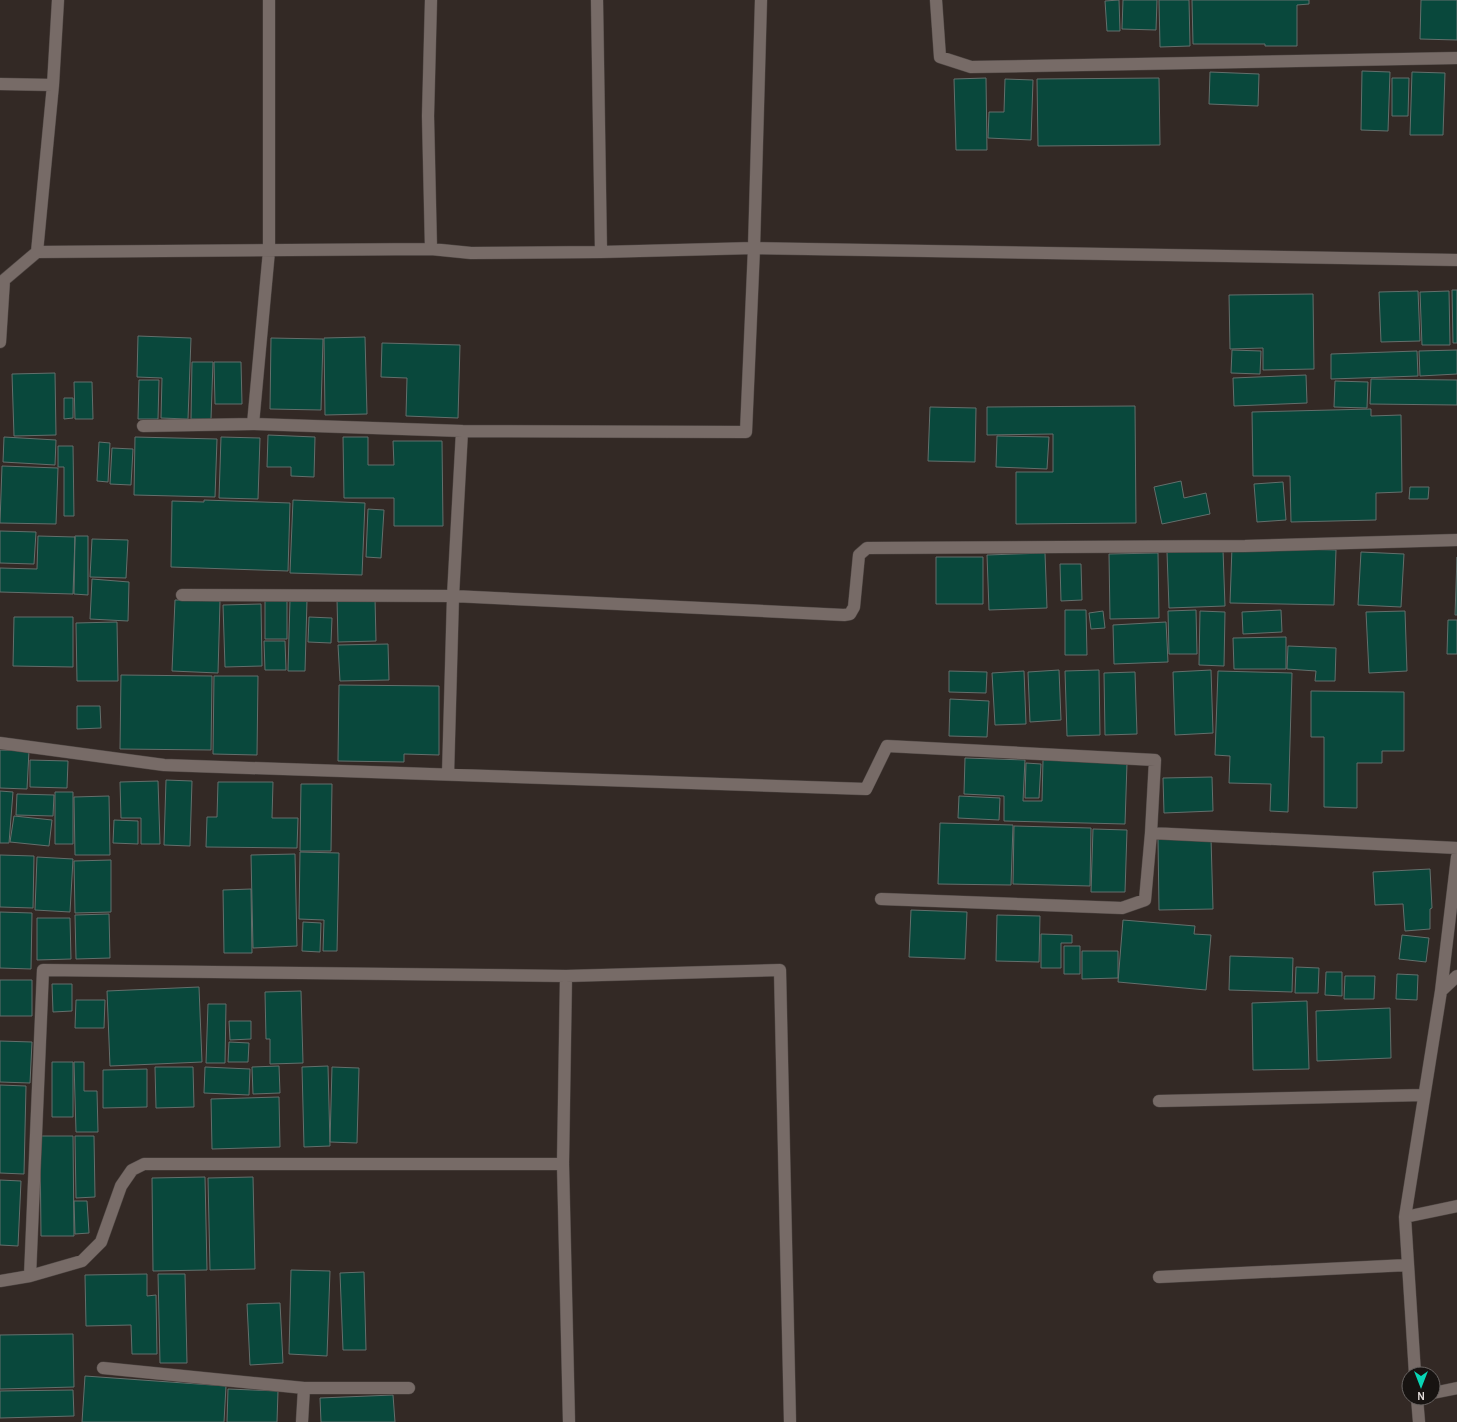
<svg xmlns="http://www.w3.org/2000/svg" width="1457" height="1422" viewBox="0 0 1457 1422" font-family="Karla,sans-serif">
  <style>
    .building { fill: #09483c; stroke: #636f6c }
    .lines { fill: none; stroke-linecap: round; stroke-linejoin: round }
    .minor-casing { stroke: #4e4643; stroke-width: 13 }
    .minor { stroke: #776b67; stroke-width: 12 }
  </style>
  <rect width="100%" height="100%" fill="#332925"/>
  <path class="building" d="M1119,0l1,31h-13l-2,-30z
    M1123,0h34l-1,30 -34,-1z
    M1159,0h30l1,46 -30,1z
    M1192,0h117v4l-12,1v41h-32v-2h-72z
    M1421,0h36v40l-37,-1z
    M1362,71l28,1 -2,59 -27,-1z
    M1210,72l49,2 -1,32 -49,-2z
    M1412,72l33,1 -2,62h-33z
    M986,78l1,72h-31l-2,-71z
    M1159,78l1,67 -122,1 -1,-67z
    M1392,78h17l-1,38h-16z
    M1005,79l28,1 -2,60 -43,-2 1,-26h15z
    M1452,290h5v53h-4z
    M1418,291l2,50 -39,1 -2,-50z
    M1449,291l1,54h-28l-2,-53z
    M1313,294l1,75 -51,1v-22l-33,1 -1,-54z
    M138,336l53,2 -3,81 -27,-1 1,-40 -25,-1z
    M365,337l2,77 -42,1 -1,-77z
    M271,338l52,1 -2,71 -51,-1z
    M382,343l78,2 -2,73 -52,-2 1,-38 -26,-1z
    M1232,350l29,1 -1,23 -29,-1z
    M1457,350v24l-37,2 -1,-25z
    M1417,351l1,25 -87,3v-25z
    M192,362h21l-2,57h-20z
    M214,362h27l1,42h-27z
    M55,373l1,62 -42,1 -2,-62z
    M1306,375l1,28 -73,3 -1,-28z
    M1371,379l86,1v25l-87,-1z
    M139,380h20l-1,39h-20z
    M1335,381l33,1 -1,26 -33,-1z
    M74,382h18l1,37h-18z
    M64,398h9v20l-9,1z
    M1135,406l1,117 -120,1v-52h37v-38l-66,1v-28z
    M930,407l46,1 -1,54 -47,-1z
    M1371,409v7l30,-1 1,77 -26,1v27l-85,2 -1,-46h-37l-1,-64z
    M268,435l47,2 -1,40 -23,-1v-9h-24z
    M997,436l52,1 -2,32 -51,-2z
    M4,437l52,3 -1,25 -52,-3z
    M135,437l82,2 -2,58 -81,-2z
    M221,437l39,1 -2,61 -39,-1z
    M343,437h25v28h26l-1,-24h49l1,85h-49v-28h-50z
    M99,442l11,1 -2,39 -11,-1z
    M58,446h15l1,70h-10v-49h-6z
    M112,448l21,1 -2,36 -21,-1z
    M2,466l56,2 -2,56 -56,-1z
    M1181,481l3,17 22,-5 4,21 -48,10 -8,-37z
    M1283,482l3,38 -29,2 -3,-38z
    M1410,487h19l-1,12h-19z
    M204,500l86,3 -2,68 -117,-4 1,-66 32,1z
    M293,500l72,3 -3,72 -72,-2z
    M368,509l16,1 -3,48 -15,-1z
    M0,531l36,1 -2,32 -34,-1z
    M38,536l37,1 -2,57 -73,-2v-24l37,1z
    M75,536h13v59l-14,-1z
    M92,539l36,1 -2,38 -36,-1z
    M1232,547l104,3 -2,55 -104,-2z
    M1223,550l2,56 -56,2 -2,-56z
    M1361,552l43,2 -3,53 -43,-2z
    M1045,553l2,55 -58,2 -2,-55z
    M1158,553l1,65 -49,1 -1,-65z
    M936,557h47v47h-47z
    M1457,557v58h-2z
    M1060,564h21l1,36 -21,1z
    M92,579l37,3 -1,39 -38,-2z
    M265,598l22,1v40h-22z
    M375,598l1,43 -38,1 -1,-43z
    M175,600l45,1 -2,72 -46,-2z
    M290,600h17l-2,71h-17z
    M261,604l1,62 -37,1 -2,-62z
    M1065,610h21l1,45h-22z
    M1196,610l1,44h-28l-1,-43z
    M1281,610l1,22 -39,2 -1,-22z
    M1103,611l2,17 -14,1 -2,-16z
    M1200,611l25,1 -1,54 -25,-1z
    M1405,611l2,60 -38,2 -3,-61z
    M14,617h59v50l-60,-1z
    M309,617l23,1 -1,25 -23,-1z
    M1448,620h9v34h-10z
    M117,622l1,59h-41l-1,-58z
    M1166,622l2,40 -54,2 -1,-39z
    M1286,637v32h-52l-1,-31z
    M264,641h21l1,29h-21z
    M388,644l1,36 -49,1 -2,-36z
    M1288,646l48,2 -1,33h-20l1,-10 -29,-2z
    M1059,670l2,50 -31,2 -2,-50z
    M1099,670l1,65 -33,1 -2,-65z
    M1211,670l2,63 -38,2 -2,-63z
    M949,671l38,1 -1,21 -37,-1z
    M1024,671l2,53 -31,1 -3,-52z
    M1218,671l74,2 -4,139 -18,-1 1,-27 -42,-1 1,-27 -15,-1z
    M1135,672l2,62 -32,1 -1,-62z
    M121,675l91,1 -1,74 -91,-1z
    M214,676h44l-1,79 -44,-1z
    M339,685l100,1v69l-35,-1v8l-66,-1z
    M1311,691l93,1v59h-22v12h-25v45l-33,-1v-70h-13z
    M950,699l39,2 -2,36 -38,-1z
    M77,706h23l1,22 -24,1z
    M0,750l29,1 -2,38 -27,-1z
    M965,758l60,2 -2,41h19l1,-41 84,3 -2,61 -121,-3v-25l-40,-2z
    M30,760l38,1 -1,27 -37,-1z
    M1026,763l15,1 -2,34h-14z
    M1212,777l1,34 -49,2 -1,-35z
    M166,780l26,1 -2,65 -26,-1z
    M158,781l2,63h-19v-26h-20l-1,-36z
    M218,782h55l-1,36h26l-1,30 -91,-1 1,-30h10z
    M301,784h31l-1,67h-31z
    M0,791l13,1 -4,51h-9z
    M55,792h18v52h-18z
    M17,794l37,1 -1,21 -37,-1z
    M109,796l1,59h-35l-1,-58z
    M959,796l41,2 -1,22 -41,-2z
    M14,816l38,4 -3,26 -39,-4z
    M114,820l24,1v23l-25,-1z
    M940,823l73,2 -2,60 -73,-1z
    M1014,826l77,2 -1,58 -77,-2z
    M1093,829l34,1 -2,62h-34z
    M1211,838l2,71 -54,1 -1,-71z
    M300,852l39,1 -2,98h-14l1,-31 -25,-1z
    M295,854l2,92 -44,2 -2,-93z
    M0,855l34,1 -1,52 -33,-1z
    M37,857l36,2 -3,53 -35,-2z
    M111,860v52l-36,1 -1,-52z
    M1430,869l2,39 -2,1v20l-25,2 -2,-27 -28,1 -2,-33z
    M251,889l1,64h-28l-1,-63z
    M911,910l56,2 -2,47 -56,-2z
    M0,912l32,1 -1,56 -31,-1z
    M109,914l1,44 -34,1 -1,-44z
    M997,915l43,1 -1,46 -43,-1z
    M37,918h33l1,41 -34,1z
    M1123,920l72,6 -1,8 17,1 -5,55 -88,-8z
    M303,922l18,1 -1,29 -18,-1z
    M1041,934l31,1v8h-11v25h-20z
    M1402,935l27,3 -3,24 -27,-3z
    M1064,946h16v28h-16z
    M1082,951h36v27l-36,1z
    M1230,956l63,2 -1,34 -63,-2z
    M1296,967l23,1 -1,25h-23z
    M1326,972h16v24l-17,-1z
    M1397,974l21,1 -1,25 -21,-1z
    M1345,976h30l-1,23h-30z
    M0,980h32v36h-32z
    M52,984h20v27l-19,1z
    M199,987l3,75 -92,4 -3,-75z
    M301,991l2,72 -33,1v-25h-4l-1,-47z
    M76,1000h29l-1,28h-29z
    M1307,1001l2,68 -56,1 -1,-67z
    M208,1004h18l-1,59h-19z
    M1390,1008l1,50 -74,3 -1,-50z
    M229,1021h22v18l-21,1z
    M0,1041l32,1 -2,41 -30,-1z
    M229,1042l20,1 -1,19h-20z
    M52,1062h21v55h-21z
    M74,1062h10v29h13l1,41h-22z
    M279,1066l1,27 -27,1 -1,-27z
    M328,1066l2,80 -26,1 -2,-80z
    M155,1067h38l1,40 -38,1z
    M205,1067l45,2 -1,26 -45,-2z
    M332,1067l27,1 -2,75 -27,-1z
    M147,1069v38l-44,1v-38z
    M0,1085l26,1 -2,88 -24,-1z
    M279,1097l1,50 -68,2 -1,-50z
    M40,1136h33l1,100h-33z
    M75,1136h19l1,61 -19,1z
    M205,1177l2,93 -54,1 -1,-93z
    M253,1177l2,92 -45,1 -2,-92z
    M0,1180l21,1 -3,65 -18,-1z
    M74,1201h13l2,32 -14,1z
    M291,1270l39,1 -3,85 -38,-2z
    M364,1272l2,78h-23l-3,-77z
    M147,1274v22l9,-1 1,59h-25l-1,-29 -45,1 -1,-51z
    M158,1274h27l2,89h-27z
    M280,1303l3,60 -33,2 -3,-61z
    M73,1334l1,53 -74,2v-54z
    M85,1376l141,10 -2,36h-142z
    M228,1389l50,2 -1,31h-50z
    M73,1390l1,26 -74,2v-27z
    M393,1395l2,27h-74l-1,-24z"/>
  <g class="lines">
    <defs>
      <path id="minor" d="M431,0l-3,116 3,133
        M597,0l4,252
        M936,0l4,57 31,10 486,-9
        M0,84l53,1
        M37,252l394,-3 40,4 130,-1 153,-4 703,12
        M0,342l4,-62 33,-28 16,-167 5,-85
        M253,424l16,-173v-251
        M143,426l110,-2 209,7 284,1 8,-184 7,-248
        M182,595l271,1 391,19 6,-1 4,-7 5,-52 8,-7 378,-2 212,-6
        M0,743l164,22 702,24 21,-43 268,14 -4,73 306,15
        M448,775l5,-179 9,-165
        M881,899l241,9 23,-8 6,-67
        M566,976l-3,188 6,258
        M1441,991l16,-134
        M1159,1101l265,-6
        M1405,1217l52,-11
        M30,1276l52,-15 19,-19 20,-56 11,-16 12,-6h419
        M1159,1277l249,-12
        M0,1281l30,-5 13,-306 523,6 214,-6 10,452
        M103,1368l201,20 -2,34
        M1415,1374l-10,-157 36,-226 16,-15
        M304,1388h105
        M1433,1393l24,-5
        M1417,1398l2,24"/>
    </defs>
    <use href="#minor" class="minor-casing"/>
    <use href="#minor" class="minor"/>
  </g>
  <g transform="translate(1421 1386) rotate(180)"><circle r="19" fill="#171311" stroke="#686361"/>
  <path d="M0-3L7 15L0 10L-7 15Z" fill="#08d5b5"/>
  <text y="-6" font-size="11" font-weight="bold" text-anchor="middle" fill="#e1dad8">N</text>
  </g>
</svg>
